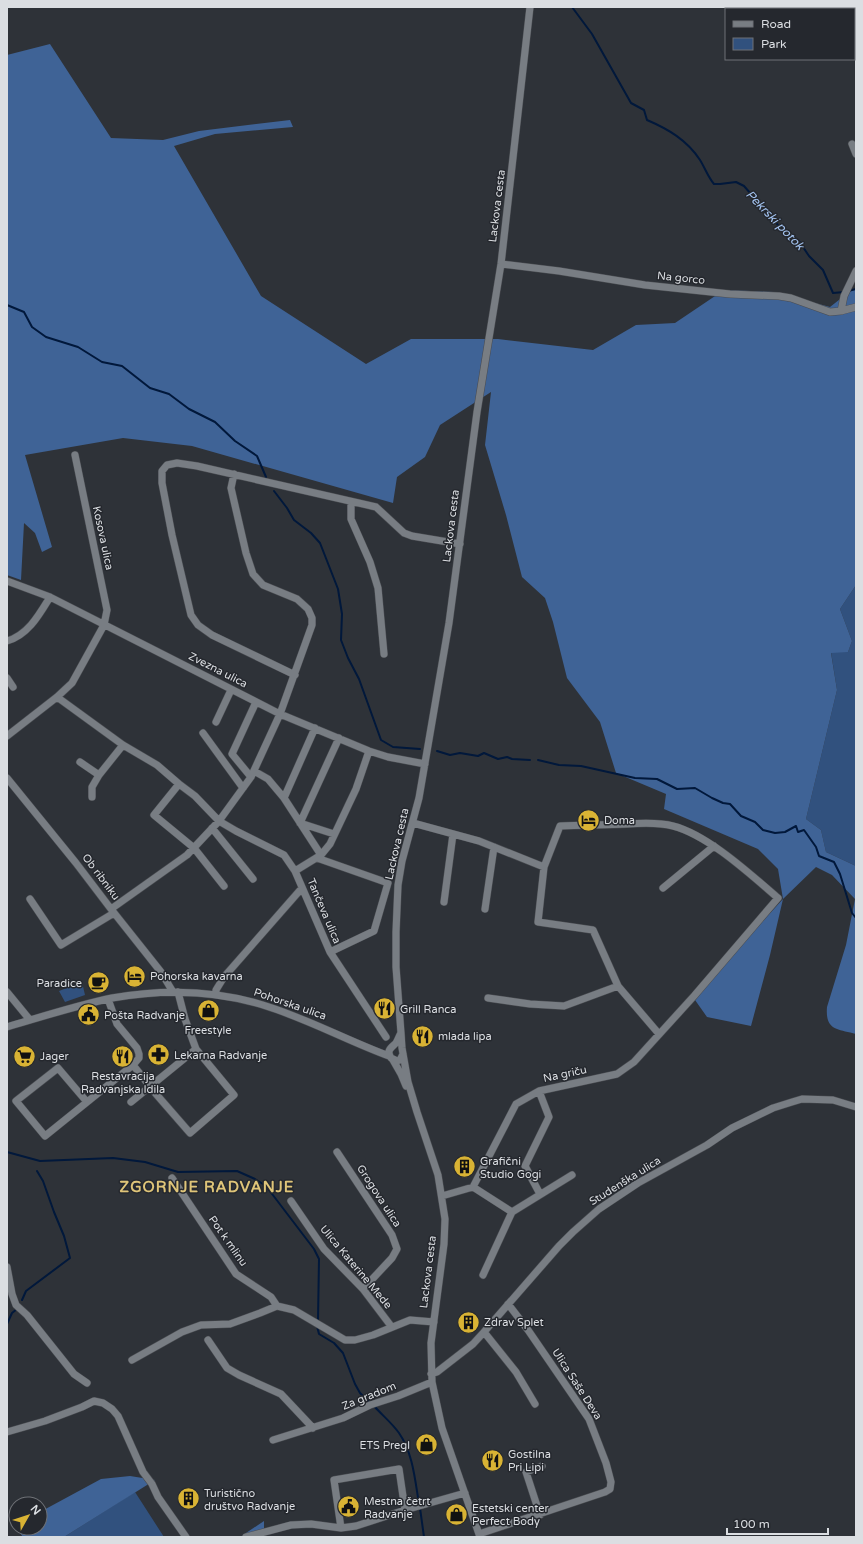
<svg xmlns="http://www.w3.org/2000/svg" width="863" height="1544" viewBox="0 0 863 1544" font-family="'Varela Round',sans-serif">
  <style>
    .green { fill: #31517e }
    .forest { fill: #3f6396 }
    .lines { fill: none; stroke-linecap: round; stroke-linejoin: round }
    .stream { stroke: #01183b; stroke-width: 2 }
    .minor-casing { stroke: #4a4d52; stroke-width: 8 }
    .minor { stroke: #787d83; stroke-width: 7 }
    .labels { text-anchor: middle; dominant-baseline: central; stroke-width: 3; stroke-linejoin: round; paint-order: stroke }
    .street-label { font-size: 11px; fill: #dbdee2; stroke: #25282e }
    .poi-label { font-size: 11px; fill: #dbdee2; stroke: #25282e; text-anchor: start }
    .water-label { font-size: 12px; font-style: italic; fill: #a3c3f0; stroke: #25282e }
    .district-label { font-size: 15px; font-weight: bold; letter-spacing: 1px; fill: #dfc579; stroke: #25282e }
  </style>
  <rect width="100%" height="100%" fill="#2e3238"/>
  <path class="green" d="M856,585v281l-30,-14 -5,-22 -15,-11 31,-129 -6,-38h17l4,-11 -12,-32z
    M82,982l3,13 -20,7 -6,-11z
    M135,1492l29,45h-100z"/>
  <path class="forest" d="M50,44l61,94 52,2 36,-9 91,-11 3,7 -78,7 -41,12 87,150 105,68 45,-25h87l95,11 43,-25 39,-2 49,-33 50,2 56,15 19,-15 7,-3v296l-16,24 12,32 -4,11 -17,1 6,37 -31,129 15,11 5,22 30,14v168c-18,-5 -31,-3 -29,-27l19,-62 9,-46 -23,-24 -16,-8 -33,32 -13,56 -19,71 -44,-9 -12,-17 35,-43 53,-58 -5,-30 -20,-20 -94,-40 2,-15 -50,-21 -16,-51 -33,-44 -14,-56 -8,-24 -23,-21 -16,-62 -21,-70 6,-53 -51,33 -15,32 -28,20 -4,26 -201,-57 -69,-8 -98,17 27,92 -10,5 -7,-19 -11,-10 -3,57 -14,-5v-520z
    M130,1476l25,4 -91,57h-41l-9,-12 2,-1v4h24v-16l61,-33z
    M264,1521v16h-24z"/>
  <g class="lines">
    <path class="stream" d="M572,7l20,27 39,69 13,7 3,10c21,9 40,20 53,40 5,8 8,17 14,24h6l16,-2 8,4 34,39 21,16 10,15 14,14 10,23 11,-1
      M848,291l8,-2
      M7,305l17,7 8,15 14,10 32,10 24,15 20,4 28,22 19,6 20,15 26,13 20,19 22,15 9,21
      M274,491l13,17 7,12 17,13 9,10 18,46 4,25 -1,26 7,18 11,21 22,61 12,7 27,2
      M437,751l13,4 10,-2 18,3 6,-3 14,6 9,-2 5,2 18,1
      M538,760l21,5 22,1 54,12 22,1 20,10 18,-1 17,10 11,5 7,1 11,12 14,6 8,8 12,3 10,-1 11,-6 2,6 6,-2 12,17 3,9 15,6 6,12 12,39 4,5
      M7,1152l33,9 73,-3 32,4 33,10 59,-1 18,8 11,7 48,63 5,10 -1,62
      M22,1300l4,-9 44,-33 -6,-22 -10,-24 -11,-31 -6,-10
      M7,1324l5,-11 5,-4
      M317,1326l2,8 15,9 9,10 12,31 5,9 10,10
      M374,1406c8,9 18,17 25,27 14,20 16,47 20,71
      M420,1508l4,29"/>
    <defs>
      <path id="minor" d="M852,144l4,10
        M501,264l58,7 86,14 85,9 49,2 12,2 39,14 11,-1 15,-4
        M841,311l3,-15 12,-25
        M351,502v17l19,43 8,26 6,66
        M7,581l43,16 230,117 89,37 19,6 37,7
        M7,641c21,-6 32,-26 43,-44
        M295,675l-83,-40 -14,-10 -7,-10 -19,-80 -10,-52v-12l5,-6 10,-2 20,3 179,41 28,26 8,3 48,8
        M7,678l6,9
        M57,697l66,48 34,20 22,19 16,12 24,25 17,10 48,24 11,16 35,81 56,85
        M216,722l15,-32
        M203,733l40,55
        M7,736l50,-39 15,-14 32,-58 3,-15 -32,-155
        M80,762l19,13
        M254,771l14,8 16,19 37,57
        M251,777l-19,-23 24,-52
        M7,778l69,85 35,46 50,63 12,20
        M179,784l-25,31 40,33 30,38
        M92,797v-10l7,-12 24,-30
        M284,798l31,-70
        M413,823l66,18 65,26 16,-41c22,-1 44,-1 67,-2 14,-1 31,-2 46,2 35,9 77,48 105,72l-84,98 -60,66 -17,12 -78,17 -23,13 -43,83 -31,9
        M212,828l41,51
        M334,834l-34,-11 39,-85
        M317,858l71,25 -14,48 -44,21
        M544,867l-6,55 55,8 25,56 41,48
        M295,871l26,-16 9,-11 26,-55 13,-38
        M663,888l51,-42
        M30,899l31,46 53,-32
        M444,902l9,-68
        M111,909l76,-54 32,-34 32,-44 29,-63 32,-89v-7l-4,-9 -11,-10 -34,-14 -10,-11 -7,-21 -15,-65 3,-14
        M485,909l9,-62
        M7,992l23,28
        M216,995v-5l8,-13 78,-89
        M488,998l42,6 34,2 54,-20
        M7,1027c34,-10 71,-22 105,-29 51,-9 105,-8 154,8 42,13 82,35 123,50
        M401,1033l1,15 6,34 9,30 21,63 7,44 -1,25 -13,99 1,39 10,46 38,109
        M403,1054l-3,6 -3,1 -6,-3c-5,-8 0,-10 5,-15 2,-3 3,-7 5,-10l-5,-66v-35l2,-47 4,-24 17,-63 30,-175 28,-211 24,-148 29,-257
        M393,1060l8,14 5,12
        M133,1065l23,29 34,39 44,-38 -38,-46 -11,-30 -7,-27
        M539,1091l10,26 -24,49 15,28
        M87,1102l-29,-34 -42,33 29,35 88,-71 6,-7v-4l-2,-6 -20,-24 -9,-25
        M131,1102l65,-53
        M337,1152l55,83 5,14 -5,9 -29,31
        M172,1178l64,96 35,23 6,9
        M473,1187l39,25
        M291,1201l33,48 39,40 28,37
        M7,1267l5,27 4,11 11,10 47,59 13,9
        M483,1275l29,-63 60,-37
        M484,1332l32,40 19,32
        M208,1340l19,28 12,7 42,19 32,34
        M132,1360l50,-28 19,-7 29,-1 30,-11 17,-7 17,4 51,30h10l18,-5 37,-15 24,2
        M431,1374l6,-2 36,-28 11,-12 75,-86 14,-14 26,-23 39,-26 69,-38 25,-17 41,-20 19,-6 10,-3 31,1 23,7
        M7,1432l38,-11 37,-14 12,-6 9,2 9,6 6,7 25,56 9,12 6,13 28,40
        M273,1440l70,-22 27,-13 28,-9 34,-14
        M540,1515l-14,-43 16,-6
        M341,1528l-7,-48 65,-11 6,41
        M479,1534l126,-42 5,-3 1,-7 -5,-19 -17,-44 -61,-89 -20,-26
        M246,1537l45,-12 20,-1 30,4 15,-2 49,-16 60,-17"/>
    </defs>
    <use href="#minor" class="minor-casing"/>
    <use href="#minor" class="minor"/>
  </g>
  <defs>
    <symbol id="hotel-disc" viewBox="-11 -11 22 22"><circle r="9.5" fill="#d9b334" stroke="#25282e"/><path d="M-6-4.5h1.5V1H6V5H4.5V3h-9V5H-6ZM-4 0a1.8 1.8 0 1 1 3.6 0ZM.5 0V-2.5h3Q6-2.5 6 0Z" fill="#111"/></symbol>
    <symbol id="cafe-disc" viewBox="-11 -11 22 22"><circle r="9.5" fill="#d9b334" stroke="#25282e"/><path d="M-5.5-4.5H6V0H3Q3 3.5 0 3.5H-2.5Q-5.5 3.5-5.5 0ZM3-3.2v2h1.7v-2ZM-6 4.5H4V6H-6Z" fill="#111"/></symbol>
    <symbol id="restaurant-disc" viewBox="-11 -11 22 22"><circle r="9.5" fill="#d9b334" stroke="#25282e"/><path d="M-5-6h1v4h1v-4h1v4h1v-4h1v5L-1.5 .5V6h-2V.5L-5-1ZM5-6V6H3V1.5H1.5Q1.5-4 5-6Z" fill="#111"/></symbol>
    <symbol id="shop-disc" viewBox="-11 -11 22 22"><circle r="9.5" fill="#d9b334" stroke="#25282e"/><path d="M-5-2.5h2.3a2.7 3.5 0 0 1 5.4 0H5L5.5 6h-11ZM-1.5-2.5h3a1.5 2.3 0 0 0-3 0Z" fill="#111"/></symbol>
    <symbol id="civic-disc" viewBox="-11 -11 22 22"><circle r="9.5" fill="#d9b334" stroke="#25282e"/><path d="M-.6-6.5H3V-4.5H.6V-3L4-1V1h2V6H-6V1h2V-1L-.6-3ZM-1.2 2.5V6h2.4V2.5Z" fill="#111"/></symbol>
    <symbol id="pharmacy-disc" viewBox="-11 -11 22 22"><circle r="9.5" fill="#d9b334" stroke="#25282e"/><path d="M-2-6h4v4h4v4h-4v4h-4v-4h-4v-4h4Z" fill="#111"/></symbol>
    <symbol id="supermarket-disc" viewBox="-11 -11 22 22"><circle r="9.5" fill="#d9b334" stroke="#25282e"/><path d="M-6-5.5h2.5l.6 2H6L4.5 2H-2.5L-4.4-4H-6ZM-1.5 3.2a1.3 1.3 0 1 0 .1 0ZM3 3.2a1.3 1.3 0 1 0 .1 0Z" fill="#111"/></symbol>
    <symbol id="building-disc" viewBox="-11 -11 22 22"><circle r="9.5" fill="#d9b334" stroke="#25282e"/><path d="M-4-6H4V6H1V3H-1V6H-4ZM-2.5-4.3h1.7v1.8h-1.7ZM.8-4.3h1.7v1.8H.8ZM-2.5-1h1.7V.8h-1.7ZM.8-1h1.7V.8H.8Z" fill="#111"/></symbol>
  </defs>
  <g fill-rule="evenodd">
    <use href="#hotel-disc" x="576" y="808" width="25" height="25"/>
    <use href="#hotel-disc" x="122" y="964" width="25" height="25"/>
    <use href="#cafe-disc" x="86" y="970" width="25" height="25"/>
    <use href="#restaurant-disc" x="372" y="996" width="25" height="25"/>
    <use href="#shop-disc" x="196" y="998" width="25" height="25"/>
    <use href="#civic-disc" x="76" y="1002" width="25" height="25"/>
    <use href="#restaurant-disc" x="410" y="1024" width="25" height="25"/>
    <use href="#pharmacy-disc" x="146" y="1042" width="25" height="25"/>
    <use href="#supermarket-disc" x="12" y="1044" width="25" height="25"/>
    <use href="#restaurant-disc" x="110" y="1044" width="25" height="25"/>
    <use href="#building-disc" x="452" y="1154" width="25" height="25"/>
    <use href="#building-disc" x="456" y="1310" width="25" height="25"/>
    <use href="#shop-disc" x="414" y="1432" width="25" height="25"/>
    <use href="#restaurant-disc" x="480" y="1448" width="25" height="25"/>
    <use href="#building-disc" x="176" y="1486" width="25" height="25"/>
    <use href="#civic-disc" x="336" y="1494" width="25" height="25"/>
    <use href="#shop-disc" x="444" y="1502" width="25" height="25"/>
  </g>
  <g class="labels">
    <g class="street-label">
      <text transform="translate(497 206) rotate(-83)">Lackova cesta</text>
      <text transform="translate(681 278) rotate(6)">Na gorco</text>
      <text transform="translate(451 526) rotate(-83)">Lackova cesta</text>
      <text transform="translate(103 538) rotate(78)">Kosova ulica</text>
      <text transform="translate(218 670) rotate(27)">Zvezna ulica</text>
      <text transform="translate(397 844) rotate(-77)">Lackova cesta</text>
      <text transform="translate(101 877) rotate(53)">Ob ribniku</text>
      <text transform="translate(324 911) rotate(67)">Tančeva ulica</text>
      <text transform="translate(290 1004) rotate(19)">Pohorska ulica</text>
      <text transform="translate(565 1074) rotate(-12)">Na griču</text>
      <text transform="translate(625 1181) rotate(-32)">Studenška ulica</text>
      <text transform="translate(379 1196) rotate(57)">Grogova ulica</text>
      <text transform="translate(228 1241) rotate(55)">Pot k mlinu</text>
      <text transform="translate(356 1267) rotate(50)">Ulica Katerine Mede</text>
      <text transform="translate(428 1272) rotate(-83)">Lackova cesta</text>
      <text transform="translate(577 1384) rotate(57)">Ulica Saše Deva</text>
      <text transform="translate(369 1396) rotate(-22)">Za gradom</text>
    </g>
    <g class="poi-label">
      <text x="604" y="820">Doma</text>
      <text x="150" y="976">Pohorska kavarna</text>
      <text x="82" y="983" text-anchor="end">Paradice</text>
      <text x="400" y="1009">Grill Ranca</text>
      <text x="104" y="1015">Pošta Radvanje</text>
      <text x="208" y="1030" text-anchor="middle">Freestyle</text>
      <text x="438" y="1036">mlada lipa</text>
      <text x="174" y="1055">Lekarna Radvanje</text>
      <text x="40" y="1056">Jager</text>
      <text x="123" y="1076" text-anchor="middle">Restavracija<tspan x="123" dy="13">Radvanjska Idila</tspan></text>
      <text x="480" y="1161">Grafični<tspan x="480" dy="13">Studio Gogi</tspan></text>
      <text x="484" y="1322">Zdrav Splet</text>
      <text x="410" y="1445" text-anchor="end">ETS Pregl</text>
      <text x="508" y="1454">Gostilna<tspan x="508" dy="13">Pri Lipi</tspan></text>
      <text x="204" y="1493">Turistično<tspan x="204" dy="13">društvo Radvanje</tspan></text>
      <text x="364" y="1501">Mestna četrt<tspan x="364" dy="13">Radvanje</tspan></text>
      <text x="472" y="1508">Estetski center<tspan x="472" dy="13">Perfect Body</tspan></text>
    </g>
    <g class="water-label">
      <text transform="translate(775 220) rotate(46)">Pekrski potok</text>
    </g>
    <g class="district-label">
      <text x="207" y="1187">ZGORNJE RADVANJE</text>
    </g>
  </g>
  <rect width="863" height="1544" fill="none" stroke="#dbdee2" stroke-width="16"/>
  <rect x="725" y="8" width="130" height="52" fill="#25282e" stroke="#6e7176"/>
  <rect x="733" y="21" width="20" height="6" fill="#787d83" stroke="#6e7176"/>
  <text x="761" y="28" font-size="12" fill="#dbdee2">Road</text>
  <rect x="733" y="38" width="20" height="12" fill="#31517e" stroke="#6e7176"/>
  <text x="761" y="48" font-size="12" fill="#dbdee2">Park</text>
  <g transform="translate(28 1516) rotate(51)"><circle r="19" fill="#25282e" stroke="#6e7176"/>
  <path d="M0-3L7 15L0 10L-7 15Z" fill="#d9b334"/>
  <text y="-6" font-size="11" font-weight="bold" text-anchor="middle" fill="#dbdee2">N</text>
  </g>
  <path d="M727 1528v6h101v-6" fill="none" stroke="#dbdee2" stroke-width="2"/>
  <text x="733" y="1528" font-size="12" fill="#dbdee2" stroke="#25282e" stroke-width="3" paint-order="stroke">100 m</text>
</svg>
